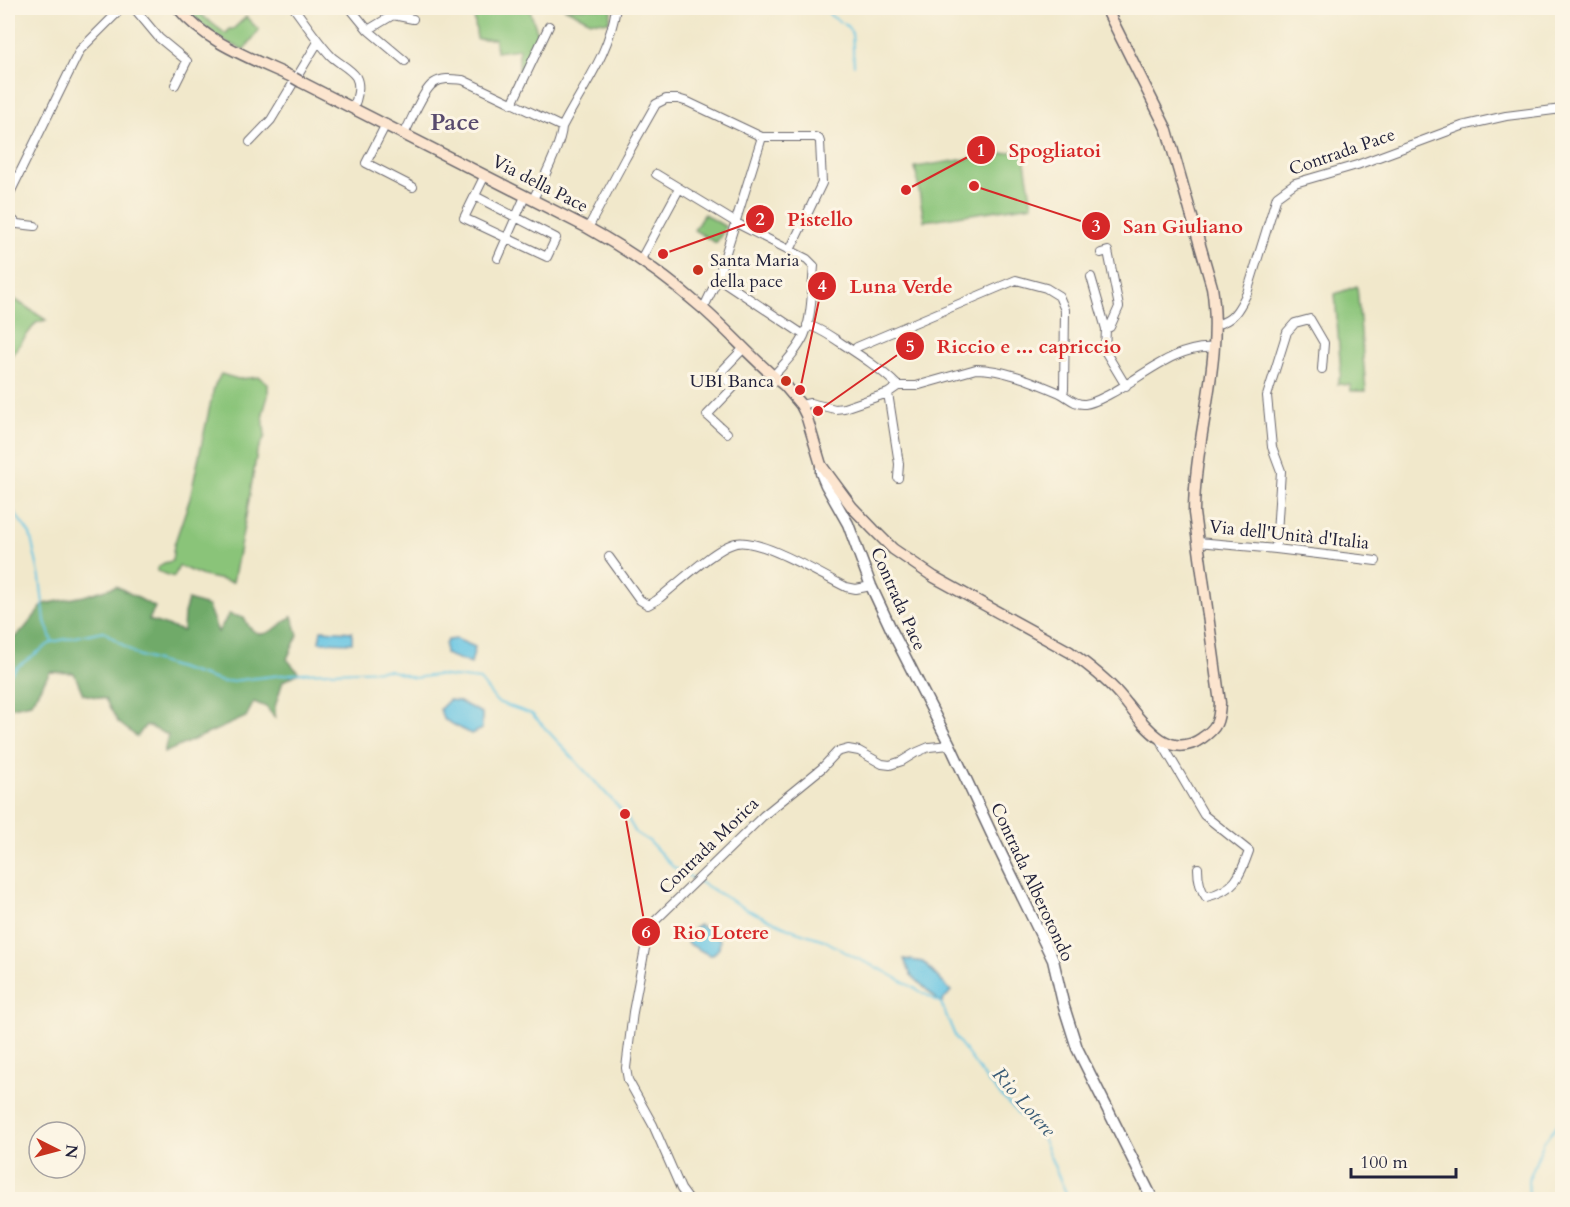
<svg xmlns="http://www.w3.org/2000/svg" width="1570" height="1207" viewBox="0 0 1570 1207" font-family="Cardo,serif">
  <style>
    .green { fill: #8ac479; stroke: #56735a; stroke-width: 1.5 }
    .forest { fill: #6faa69; stroke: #486652; stroke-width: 1.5 }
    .water { fill: #65c4e3; stroke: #44738f; stroke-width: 1.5 }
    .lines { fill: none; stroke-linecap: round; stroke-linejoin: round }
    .stream { stroke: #65c4e3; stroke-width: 2 }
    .minor-casing { stroke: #6a676d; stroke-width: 10 }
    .tertiary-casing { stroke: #6a676d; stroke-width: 13 }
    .secondary-casing { stroke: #6a676d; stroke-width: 13 }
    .minor { stroke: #fff; stroke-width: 8 }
    .tertiary { stroke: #fff; stroke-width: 10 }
    .secondary { stroke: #fce5cf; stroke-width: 10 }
    .secondary-bridge-casing { stroke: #6a676d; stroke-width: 13; stroke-linecap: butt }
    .secondary-bridge { stroke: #fce5cf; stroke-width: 10 }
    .poi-dot { fill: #c8321e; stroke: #fcf5e5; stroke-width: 2 }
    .labels { text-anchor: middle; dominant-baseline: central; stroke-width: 6; stroke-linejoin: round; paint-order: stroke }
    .street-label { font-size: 18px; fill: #22223b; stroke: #fcf5e5 }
    .poi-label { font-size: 18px; fill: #22223b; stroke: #fcf5e5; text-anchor: start }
    .water-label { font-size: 20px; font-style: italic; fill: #395b76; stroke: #fcf5e5 }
    .district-label { font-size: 24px; font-weight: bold; fill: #594b6e; stroke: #fcf5e5 }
    .leader { fill: none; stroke: #d62828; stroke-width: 2 }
    .callout-dot { fill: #d62828; stroke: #fcf5e5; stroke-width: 2 }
    .mark-label { font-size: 18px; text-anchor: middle; font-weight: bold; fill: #fff }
    .callout-label { font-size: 20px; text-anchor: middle; font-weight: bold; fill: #d62828; stroke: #fcf5e5; stroke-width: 6; stroke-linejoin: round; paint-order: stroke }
  </style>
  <rect width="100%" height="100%" fill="#fcf5e5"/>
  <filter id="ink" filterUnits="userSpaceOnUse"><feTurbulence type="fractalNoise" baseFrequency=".0167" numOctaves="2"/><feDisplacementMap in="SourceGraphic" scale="12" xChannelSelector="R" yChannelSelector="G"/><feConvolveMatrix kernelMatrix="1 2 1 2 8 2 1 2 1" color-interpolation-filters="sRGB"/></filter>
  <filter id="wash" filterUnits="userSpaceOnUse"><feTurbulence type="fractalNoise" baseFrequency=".008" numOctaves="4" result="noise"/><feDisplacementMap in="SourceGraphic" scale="24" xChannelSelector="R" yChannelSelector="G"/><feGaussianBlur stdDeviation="1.35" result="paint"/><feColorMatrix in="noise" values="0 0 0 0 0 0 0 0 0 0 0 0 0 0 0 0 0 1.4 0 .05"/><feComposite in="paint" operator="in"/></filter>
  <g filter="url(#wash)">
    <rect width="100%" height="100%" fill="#f1e8cb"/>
    <path class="green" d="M182,8h13l10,10 21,16 3,-5h4l13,-12 13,13 -15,20 -22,-10z
      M473,8h56l10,29 -27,57 1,-9 6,-11v-25l-23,3 -1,-13h-18z
      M564,8h48l-3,14 -18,-1z
      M1023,150l9,55 -108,16 -9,-54z
      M704,214l22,13 -10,16 -22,-13z
      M1357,286l9,105h-15l-1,-6 -13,-1 4,-10 -6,-80z
      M8,295l38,25 -10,3 -28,37z
      M221,374l17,5 21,-2 9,7v12l-5,17 2,23 -8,16 -10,59 -14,71 -30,-6 -24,-10 -5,11 -17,-6 1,-4 6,-4 8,-2 2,-16 16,-47 24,-111z"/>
    <path class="forest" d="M116,586l39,21 -6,13 34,11 1,-18 4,-13 20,6 10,26 11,-18 15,4c14,29 30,12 48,-2l6,19 -11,24 12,14 -16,8 -8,26v11l-9,-11 -12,-5 -8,15 -82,36 4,-18 -22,-10 -9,12 -19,-15 -13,-23 -22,-5 -9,-21 -24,-1 -19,31 -23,5v-65l16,-14 20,-25 40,-8z"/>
    <path class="water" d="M321,630l31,2v11l-33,-1z
      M456,639l19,8 -4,17 -26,-10v-10l3,-4z
      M449,700l9,1 24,12v16l-11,5 -28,-15 -3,-10z
      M699,925l13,6 8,9 -1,8 -6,7h-4l-22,-12 7,-15z
      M904,959l19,3 28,29 -10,12 -30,-28z"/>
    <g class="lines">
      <path class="stream" d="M825,8l6,8 16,10 5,7 2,32
        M8,504l22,30 10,44 5,43 7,20
        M8,676l9,-9 35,-25 51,-11 34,24 86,27 76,-9 90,-3 25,8 23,-3 43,5 17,22 35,12 93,100 11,19 13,8 24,26 75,43 45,20 31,10 30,17 30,14 57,32 15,35 33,45 54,57 26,60
        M1526,1200l3,-6 -1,-13 16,-39 18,-24"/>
    </g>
  </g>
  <g filter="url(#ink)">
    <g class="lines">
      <defs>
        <path id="minor" d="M134,8l25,30 28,23 -12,24
          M294,8c12,16 23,33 37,48 7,7 19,12 25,21 5,9 1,23 -3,31
          M350,8l18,22 37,31
          M368,30l25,-15 20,4
          M512,104l37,-78
          M386,124l-20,39 47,24
          M404,134c7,-12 19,-45 30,-51 9,-6 19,-4 29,-3l99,47
          M250,142l21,-22 47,-78
          M656,174l84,51 67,34 7,7c-2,20 -2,52 -10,70 -7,15 -20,28 -31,40
          M475,196l81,42 -9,19 -83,-39 21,-43
          M8,197l72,-147 37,-37 2,-5
          M533,199c9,-17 28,-54 29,-72 21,-41 47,-72 54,-119
          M8,215l9,9 18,2
          M588,228l38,-71 30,-53 10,-5h12l10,3 74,35h53l4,2 1,3 2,41 -32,67
          M1101,253l7,-2 11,56 -9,20 -4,2
          M498,258l25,-57
          M640,261l39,-72
          M1091,277l15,52 -1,22 21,35
          M718,278l86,57
          M702,308l4,-5 12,-25 44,-141
          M1216,324c17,-2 24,-17 31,-31l30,-97 18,-13 62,-18 105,-39 44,-10 56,-7
          M807,325c13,3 23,11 34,18 20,13 40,26 57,43
          M854,351l3,-4 159,-67 30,8 13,8 6,14 -1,80 -2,4
          M888,393l11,71 -1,14
          M801,405l9,-2 25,6 9,-1 44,-15 10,-7h18l60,-17c28,0 58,13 84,24 8,4 15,12 25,11 9,-1 17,-6 25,-10 31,-16 67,-50 104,-46
          M727,433l-20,-18 26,-27 -12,-16 23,-24
          M1198,542l78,7 100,12
          M1276,549l5,-78 -9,-24 -5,-51 20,-64 8,-9 15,-4 14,24 -2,26
          M609,557l31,43 8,5 9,-5c18,-14 59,-53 79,-57 25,-5 85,32 110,44l10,2 15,-3
          M1160,740l44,75 45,36c-9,26 -14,39 -43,46 -6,-8 -8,-20 -8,-29
          M689,1200l-8,-11 -28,-64 -25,-45 -2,-12 7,-56 13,-69 3,-10 5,-11 109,-106 59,-48 15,-16 11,-3 11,2 23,13 8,1 12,-4 13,-8 14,-6 21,-2"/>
        <path id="tertiary" d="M821,465v8l5,12 22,39 23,62 21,45 58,114 44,94 59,121 11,47 13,41 76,152"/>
        <path id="secondary" d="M178,8c28,35 75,51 116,70
          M301,82l287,146c40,22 79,49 113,79 29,25 54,55 84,79l16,19 5,10 15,50 31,42 22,23 19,19 41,28 136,75c18,13 35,26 49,42 20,23 47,70 83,44 15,-10 17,-17 18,-35l-26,-190c0,-76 30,-152 18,-226l-45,-157 -61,-122"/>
      </defs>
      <use href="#minor" class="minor-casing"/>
      <use href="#tertiary" class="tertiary-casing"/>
      <use href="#secondary" class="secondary-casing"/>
      <use href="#minor" class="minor"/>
      <use href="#tertiary" class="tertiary"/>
      <use href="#secondary" class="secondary"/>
      <defs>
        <path id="secondary-bridge" d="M294,78l7,4"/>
      </defs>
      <use href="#secondary-bridge" class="secondary-bridge-casing"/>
      <use href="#secondary-bridge" class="secondary-bridge"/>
    </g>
  </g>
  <g class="poi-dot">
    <circle cx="698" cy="270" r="6"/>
    <circle cx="786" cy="381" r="6"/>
  </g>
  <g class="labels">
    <g class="street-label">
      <text transform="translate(1342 152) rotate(-19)">Contrada Pace</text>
      <text transform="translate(540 184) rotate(27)">Via della Pace</text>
      <text transform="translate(1289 535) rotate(6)">Via dell'Unità d'Italia</text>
      <text transform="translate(898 599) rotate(66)">Contrada Pace</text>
      <text transform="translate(709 846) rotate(-44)">Contrada Morica</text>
      <text transform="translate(1032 882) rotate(65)">Contrada Alberotondo</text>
    </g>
    <g class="poi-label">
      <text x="710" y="260">Santa Maria<tspan x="710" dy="21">della pace</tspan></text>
      <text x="774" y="381" text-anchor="end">UBI Banca</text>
    </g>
    <g class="water-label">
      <text transform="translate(1024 1102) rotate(49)">Rio Lotere</text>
    </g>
    <g class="district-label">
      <text x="455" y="122">Pace</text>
    </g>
  </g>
  <path class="leader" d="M906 190L981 150M663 254L760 219M974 186L1096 226M800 390L822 286M818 411L910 346M625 814L646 932"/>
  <g class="callout-dot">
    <circle cx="906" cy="190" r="6"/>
    <circle cx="663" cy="254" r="6"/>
    <circle cx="974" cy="186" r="6"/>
    <circle cx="800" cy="390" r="6"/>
    <circle cx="818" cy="411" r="6"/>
    <circle cx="625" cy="814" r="6"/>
    <circle cx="981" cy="150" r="15"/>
    <circle cx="760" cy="219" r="15"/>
    <circle cx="1096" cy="226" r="15"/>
    <circle cx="822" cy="286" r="15"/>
    <circle cx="910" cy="346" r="15"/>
    <circle cx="646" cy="932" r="15"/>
  </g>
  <g class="mark-label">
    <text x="981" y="156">1</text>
    <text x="760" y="225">2</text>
    <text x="1096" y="232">3</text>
    <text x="822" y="292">4</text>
    <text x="910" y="352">5</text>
    <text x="646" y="938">6</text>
  </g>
  <g class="callout-label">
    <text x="1055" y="157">Spogliatoi</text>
    <text x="820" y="226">Pistello</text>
    <text x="1183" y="233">San Giuliano</text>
    <text x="901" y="293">Luna Verde</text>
    <text x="1029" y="353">Riccio e ... capriccio</text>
    <text x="721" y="939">Rio Lotere</text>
  </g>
  <rect width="1570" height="1207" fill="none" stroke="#fcf5e5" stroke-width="30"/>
  <g transform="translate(57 1150) rotate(96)"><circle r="28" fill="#fcf5e5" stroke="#a5a1a1" stroke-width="1.5"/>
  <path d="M0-4.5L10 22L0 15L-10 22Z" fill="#c8321e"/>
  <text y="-9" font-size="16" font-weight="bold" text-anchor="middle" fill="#22223b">N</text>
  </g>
  <path d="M1351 1168v9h105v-9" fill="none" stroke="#22223b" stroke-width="3"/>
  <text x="1360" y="1168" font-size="18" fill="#22223b" stroke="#fcf5e5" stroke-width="4.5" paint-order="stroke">100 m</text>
</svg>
